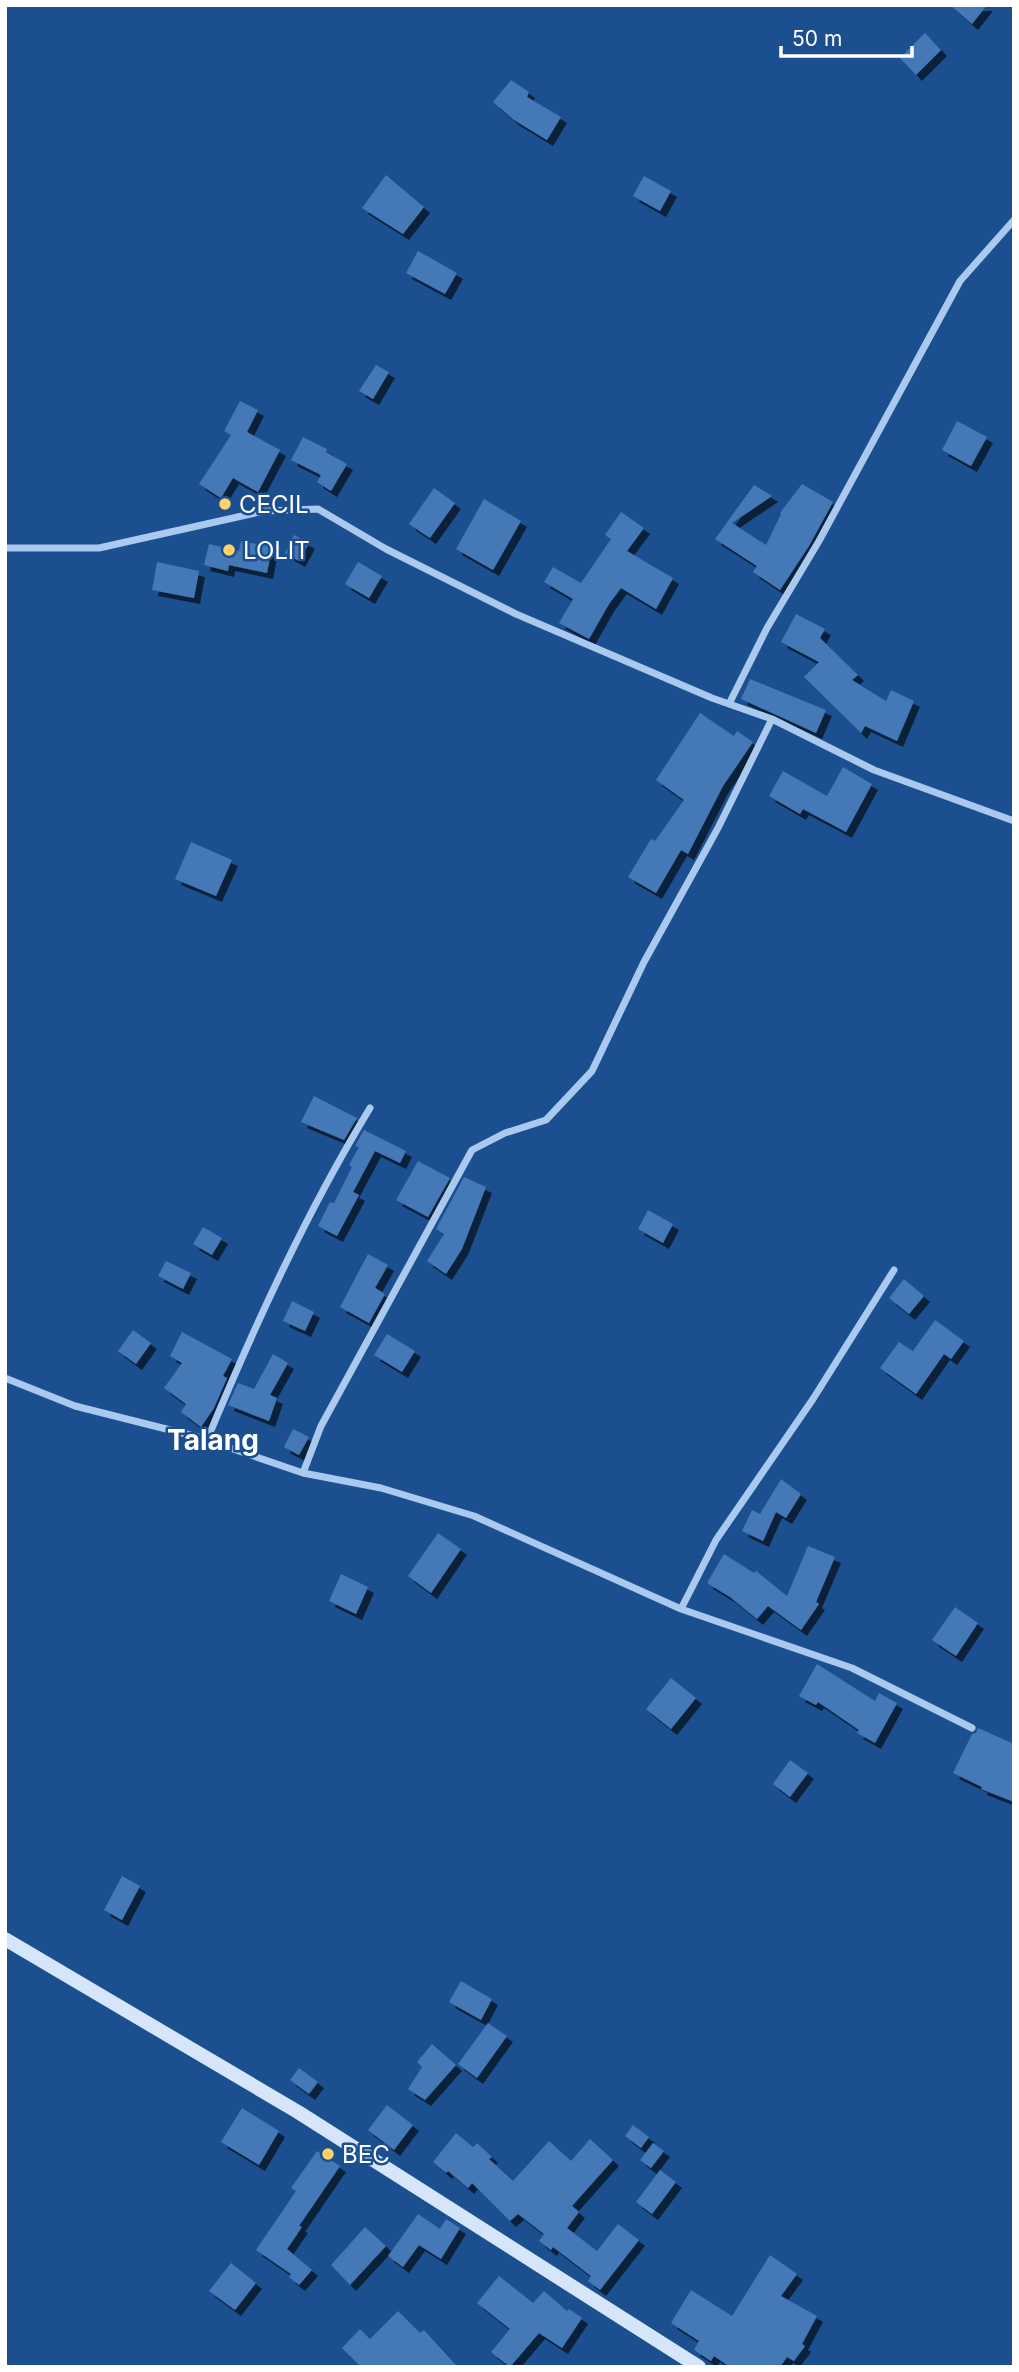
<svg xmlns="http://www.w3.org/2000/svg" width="1019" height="2372" viewBox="0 0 1019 2372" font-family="Inter,sans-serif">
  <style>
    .building { fill: #4478b7; filter: url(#shadow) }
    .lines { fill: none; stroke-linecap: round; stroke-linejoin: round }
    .street { stroke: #a9c9ee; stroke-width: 7 }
    .secondary { stroke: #d6e6fa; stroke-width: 14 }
    .poi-dot { fill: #ffd166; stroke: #1b4f8f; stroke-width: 2.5 }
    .labels { text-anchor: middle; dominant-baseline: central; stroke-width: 5; stroke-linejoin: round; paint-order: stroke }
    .poi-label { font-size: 24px; fill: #fff; stroke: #1b4f8f; text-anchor: start }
    .quarter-label { font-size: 28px; font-weight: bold; fill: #fff; stroke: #1b4f8f }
  </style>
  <defs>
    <filter id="shadow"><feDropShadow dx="6" dy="6" stdDeviation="0" flood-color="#0009"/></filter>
  </defs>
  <rect width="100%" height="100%" fill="#1b4f8f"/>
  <path class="building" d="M950,5h37l-15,19z
    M925,33l16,17 -25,25 -16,-17z
    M511,80l18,12 -2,5 34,20 -14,23 -33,-20 -21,-18z
    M386,175l38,32 -21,27 -41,-26z
    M644,176l27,15 -11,20 -27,-15z
    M418,251l39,22 -12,21 -39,-21z
    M376,365l13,7 -16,27 -14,-8z
    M240,401l18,9 -11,22 33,18 -22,42 -25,-14 -12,20 -22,-14 32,-49 -7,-4z
    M957,421l30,16 -16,29 -29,-16z
    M303,437l24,12 -1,3 21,12 -16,27 -14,-9 4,-7 -30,-15z
    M802,484l31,18 -24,44 -29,44 -27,-18 4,-6 -42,-27 39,-54 18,11 -40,27 34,22 15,-31 -1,-1z
    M434,488l21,15 -25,35 -21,-14z
    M484,499l37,22 -28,49 -37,-21z
    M621,512l23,16 -17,23 46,27 -17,31 -35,-21 -12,16 -20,35 -30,-16 14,-24 -29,-17 9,-15 28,16 30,-44 -6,-4z
    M294,535l15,8 -10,18 -14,-8z
    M241,541l31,6 -5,26 -38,-8 -1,6 -24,-6 5,-21 30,7z
    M157,562l42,9 -5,27 -42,-8z
    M358,562l24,14 -13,22 -24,-14z
    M796,614l29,15 -5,9 38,37 -6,5 34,21 5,-11 23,11 -17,40 -32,-15 -4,7 -57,-56 15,-15 -38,-20z
    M750,679l76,31 -10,23 -75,-34z
    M700,713l34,23 3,-5 16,11 -30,44 -35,68 -7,-4 -25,43 -28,-16 23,-38 4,2 29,-41 -28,-20z
    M843,767l29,17 -26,48 -43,-23 -3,5 -31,-18 14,-25 44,25z
    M191,842l41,18 -16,36 -41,-17z
    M314,1096l43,22 -13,22 -43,-18z
    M364,1130l42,21 -6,12 -25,-12 -22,41 6,3 -22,41 -19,-10 12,-24 4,1 18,-36 -3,-2 10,-18 -4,-1z
    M418,1161l32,17 -22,39 -32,-17z
    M464,1177l22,10 -24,62 -16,25 -19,-13 17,-27 -8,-5z
    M648,1210l25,14 -10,19 -25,-14z
    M203,1227l19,11 -10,17 -19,-11z
    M368,1254l20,11 -13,23 10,6 -16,29 -29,-16z
    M166,1261l25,12 -8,16 -25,-13z
    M904,1279l20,17 -15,18 -20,-16z
    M292,1301l22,11 -9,19 -22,-10z
    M935,1320l29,21 -13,18 -7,-5 -28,40 -36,-26 19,-26 14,9z
    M133,1330l18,13 -15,21 -18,-13z
    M182,1332l50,27 -9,17 4,2 -13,30 -13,19 -20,-15 5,-8 -22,-16 18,-25 -12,-7z
    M387,1334l28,17 -13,21 -28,-17z
    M273,1354l15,9 -18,32 7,3 -8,23 -41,-16 10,-22 16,6z
    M293,1429l16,8 -10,18 -15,-8z
    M781,1479l20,15 -15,24 -10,-6 -13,29 -21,-10 10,-21 8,4z
    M438,1533l23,16 -30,44 -23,-17z
    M808,1546l27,11 -19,45 3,2 -18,26 -33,-24 -11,13 -27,-22 -23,-14 17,-29 30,19 2,-2 31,25z
    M341,1574l27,13 -12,27 -27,-13z
    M955,1607l23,16 -22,33 -24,-16z
    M817,1664l58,37 4,-8 18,10 -22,40 -18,-10 2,-3 -41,-28 -2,3 -17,-9z
    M671,1678l25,20 -25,31 -25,-20z
    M978,1728l36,16v58l-33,-13 1,-2 -29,-14 19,-39 4,-1z
    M790,1760l18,13 -18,24 -17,-13z
    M122,1876l18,10 -18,34 -18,-10z
    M461,1981l31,18 -11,21 -32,-18z
    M488,2023l19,13 -30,42 -19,-14z
    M432,2044l24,21 -31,35 -17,-11 14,-22 -5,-5z
    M299,2068l19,14 -9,12 -19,-14z
    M387,2105l26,20 -19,25 -26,-20z
    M242,2108l37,23 -20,34 -38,-23z
    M633,2125l16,12 -8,11 -16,-12z
    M456,2133l17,14 4,-4 15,14 -3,2 24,22 36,-40 22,20 19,-22 23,21 -41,46 7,6 -12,16 30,23 21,-27 21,16 -39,50 -12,-9 3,-5 -38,-29 -2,3 -12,-9 5,-7 -26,-20 -8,7 -38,-38 -4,5 -20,-17 -2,2 -13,-11z
    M653,2143l11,8 -13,17 -11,-8z
    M317,2151l23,15 -41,60 3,1 -15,22 25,21 -13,15 -10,-8 2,-3 -35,-24 40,-59 -5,-3z
    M660,2170l16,12 -24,32 -16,-12z
    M418,2214l22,15 6,-10 14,9 -19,31 -22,-14 -16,22 -15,-11z
    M365,2227l21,19 -36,39 -19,-20z
    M770,2255l27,19 -16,22 36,20 -15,28 3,2 -11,15 -7,-4 -7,10h-50l-16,-11 -3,5 -17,-11 5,-9 -28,-18 20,-33 41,26z
    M231,2263l25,20 -21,27 -26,-19z
    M499,2276l34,27 11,-12 23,20 2,-2 13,9 -20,30 -23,-15 -29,34 -19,-15 19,-23 -33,-26z
    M398,2311l22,22 4,-3 34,37h-97l-19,-19 18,-19 10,10z"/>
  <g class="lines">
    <path class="street" d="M5,548h94l165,-37 54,-2 68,40 130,65 196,84 60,21 102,51 140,51
      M729,704l38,-76 52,-87 141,-260 54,-61
      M5,1378l70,28 123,31 105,36 78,15 93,28 207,93 171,59 120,60
      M207,1440c47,-113 99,-227 163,-332
      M303,1473l18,-47 151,-276 33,-17 41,-13 46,-49 52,-109 74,-134 54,-109
      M681,1609l35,-69 97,-141 81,-129"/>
    <path class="secondary" d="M5,1939l293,173 401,255"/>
  </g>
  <g class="poi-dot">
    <circle cx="225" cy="504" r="7"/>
    <circle cx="229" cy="550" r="7"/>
    <circle cx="328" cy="2154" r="7"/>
  </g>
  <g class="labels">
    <g class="poi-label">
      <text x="239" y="504">CECIL</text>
      <text x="243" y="550">LOLIT</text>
      <text x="342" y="2154">BEC</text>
    </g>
    <g class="quarter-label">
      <text x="213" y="1440">Talang</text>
    </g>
  </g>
  <rect width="1019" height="2372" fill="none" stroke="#ffffff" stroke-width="14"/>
  <path d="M781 46v10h131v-10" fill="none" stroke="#ffffff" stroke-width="3.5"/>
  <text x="792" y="46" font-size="21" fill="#ffffff" stroke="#1b4f8f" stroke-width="5" paint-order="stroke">50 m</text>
</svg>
